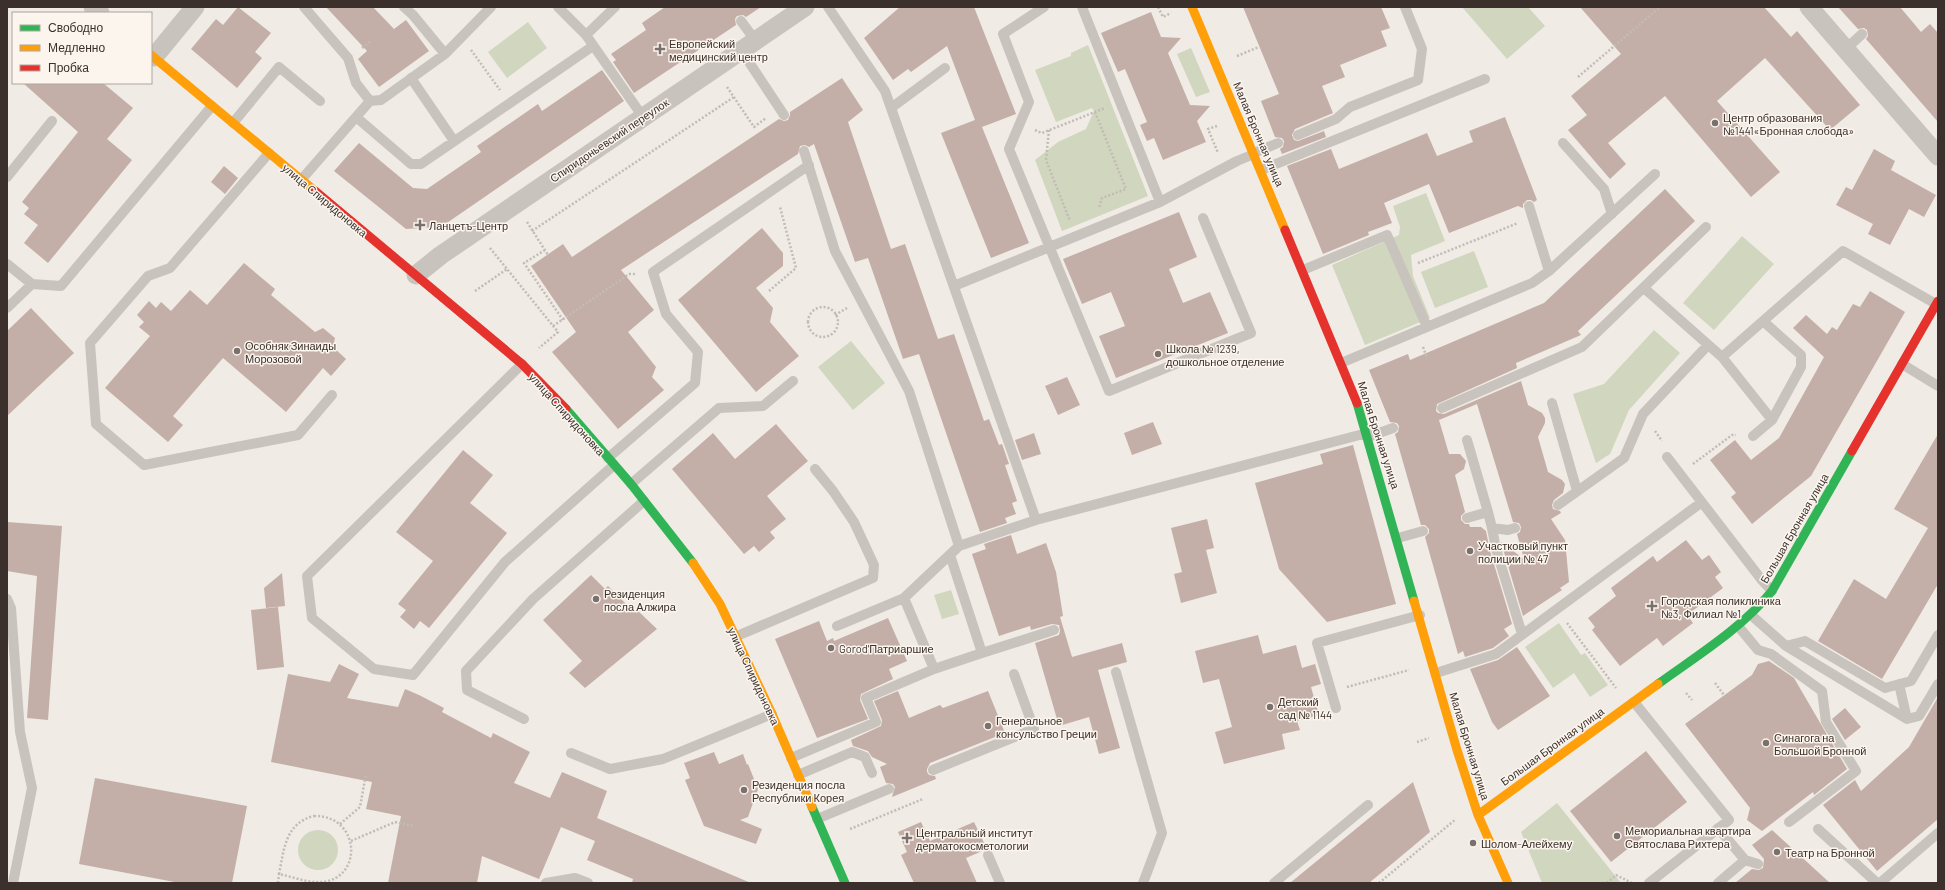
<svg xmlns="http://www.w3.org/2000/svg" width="1945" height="890" viewBox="0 0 1945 890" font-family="Barlow,sans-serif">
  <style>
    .green { fill: #d1d6bf }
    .building { fill: #c3afa7 }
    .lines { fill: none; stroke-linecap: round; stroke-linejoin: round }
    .path { stroke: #c2bbb6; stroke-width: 2.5; stroke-dasharray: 2 2; stroke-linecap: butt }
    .lane { stroke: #c9c3be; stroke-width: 10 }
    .street { stroke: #c9c3be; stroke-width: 19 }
    .fast { stroke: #30b455; stroke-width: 9 }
    .slow { stroke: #ff9f0a; stroke-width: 9 }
    .jam { stroke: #e5322d; stroke-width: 9 }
    .poi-dot { fill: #7a716c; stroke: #fbf5ee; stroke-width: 1.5 }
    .labels { text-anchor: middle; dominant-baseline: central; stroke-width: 3; stroke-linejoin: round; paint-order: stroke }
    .poi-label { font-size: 11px; fill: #3b302b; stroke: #fbf5ee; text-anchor: start }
    .street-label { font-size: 11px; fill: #3b302b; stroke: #fbf5ee }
  </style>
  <rect width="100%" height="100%" fill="#f0ebe5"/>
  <path class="green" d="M1462,7h66l17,19 -38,33z
    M528,22l19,26 -40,30 -19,-26z
    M1088,45l60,151 -86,35 -27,-71 23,-18 28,-13 8,-18 -2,-3 -36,14 -21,-52 36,-14v-3z
    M1191,48l19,44 -14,5 -19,-43z
    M1426,193l19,48 -34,14 2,21 17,42 -65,27 -33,-80 67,-30 1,-8 -7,-21z
    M1742,236l32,28 -60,66 -31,-27z
    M1474,251l14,36 -53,21 -14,-36z
    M1654,330l26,23 -51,57 -19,44 -14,9 -23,-69 31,-10z
    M851,341l34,42 -32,27 -35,-43z
    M951,590l8,24 -17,5 -8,-24z
    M1559,623l22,32 4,-2 23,32 -18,12 -16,-24 -21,15 -28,-41z
    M1557,803l64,80h-79l-21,-51z
    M298 850a20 20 0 1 1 40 0a20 20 0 1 1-40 0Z"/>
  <path class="building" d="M238,7l33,26 -16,19 7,6 -25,30 -46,-39 25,-30 7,6z
    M326,7h47l21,22 12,-9 23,31 -50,36 -21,-28 9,-8z
    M665,7h96l-15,10 -3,-2 -6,1 -2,3 1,6 -102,68 -21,-31 3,-2 -5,-6 35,-24 -4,-7z
    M900,7h74l42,107 -34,13 47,116 -38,15 -50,-125 34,-13 -28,-74 -36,26 -3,-3 -15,11 -29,-42z
    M1243,7h138l9,21 -9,3 6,15 -47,19 5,12 -23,9 11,27 -38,16 -3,6 2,5 4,1 26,-10 2,6 -44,17 -2,-5 3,-2 1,-6 -2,-3 -7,-1 -14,-36 18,-7z
    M1580,7h184l27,30 6,-6 63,74 -30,25 -65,-72 -48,43 63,71 -29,25 -86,-101 -57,47 18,21 -16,15 -42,-49 19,-15 -16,-19 50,-42z
    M1838,7h62l21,25 9,-8 8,9v89l-72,-83 2,-3 -1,-6 -3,-2 -6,1z
    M1151,12l10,25 20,1 -13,15 22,52 20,1 -13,15 9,21 -43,18 -9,-22 -7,3 -7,-16 7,-3 -22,-53 -7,3 -17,-39z
    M602,70l22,31 -183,126 -35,2 -72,-58 25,-28 54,45 14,1 54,-37 -4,-6 61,-42 4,7z
    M842,78l21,32 -15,12 43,127 14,-5 33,95 16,-5 30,87 5,-2 10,26 3,-1 7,20 -4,1 12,36 -5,2 4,11 -11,4 2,5 -27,9 -61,-178 -16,5 -35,-101 -13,4 -41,-118 -5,3 -4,-2 -5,1 -2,8 -177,116 33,40 -26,22 28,35 -4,10 12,13 -46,39 -66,-77 24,-20 -45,-66 32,-22 9,13 207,-138 5,2 4,-1 2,-5v-3z
    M23,83h80l30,25 -26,31 25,21 -84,103 -24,-20 14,-18 -14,-11 5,-6 -7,-6 56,-70z
    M1505,117l32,83 -3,2 -3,-2h-4l-4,4v4l-5,-2 -69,27 -20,-49 -45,19 8,20 -24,9 1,3 -46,19 -36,-88 44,-17 8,20 88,-36 10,23 36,-14 -4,-11z
    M1874,149l21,12 -4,9 45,25 -12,22 -15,-8 -19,36 -22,-11 5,-10 -37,-19 10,-18 6,3z
    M224,166l14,12 -13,16 -14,-12z
    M1665,189l30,32 -117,110 3,4 -65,28 1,5 -80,36 -1,7 2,2 6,1 77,-33 7,24 14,8 3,5v5l-7,14 10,35 14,8 3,4 -2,9 -9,7 -2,5 1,4 7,2 1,2 -10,6 14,21 4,42 -9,6 2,2 -39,26 -22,-74 23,17 -7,-25 3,-2 1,-5 -2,-4 -6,-1 -36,-118 -38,16 10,34h11l6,7 -2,8 -9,6 10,37 -4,4v4l4,4h4l1,3h11l5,4 4,20 22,73 -8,5 5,7 -16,12 -28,9 -2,-6 -5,3 -33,-117 4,-4v-4l-4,-4h-4l-26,-91 3,-2 1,-6 -2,-3 -7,-1 -21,-52 39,-16 2,6 134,-57z
    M1179,212l18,45 -28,12 14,34 27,-11 18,41 -112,45 -17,-42 26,-10 -14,-34 -29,12 -19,-45z
    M762,228l21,25v13l-27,22 17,20 -3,14 29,34 -43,36 -78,-92z
    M244,263l31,26 -4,6 44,37 8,-4 12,10 -2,9 13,12 -15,17 -8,-8 -37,44 -63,-54 -50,58 10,9 -15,17 -63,-54 45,-52 -11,-9 5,-5 -7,-7 12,-14 7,7 5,-6 10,9 19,-21 17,15z
    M1870,291l35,21 -94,164 -59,48 -21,-27 5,-4 -26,-33 25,-20 16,20 28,-22 45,-81 -31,-29 13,-13 21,19 5,-7 5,3 16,-26 7,3z
    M31,308l43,45 -67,63v-85z
    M1067,377l13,28 -22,10 -13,-29z
    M1153,422l9,22 -30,11 -8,-22z
    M776,424l32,37 -41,35 19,23 -16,13 5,6 -16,14 -5,-6 -10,8 -72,-85 41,-36 22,26z
    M1034,433l7,21 -19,6 -7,-20z
    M1938,434v150l-56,95 -64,-38 36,-62 32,20 42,-71 -34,-19z
    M1353,445l43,159 -69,18 -48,-53 -24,-86 68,-19 -3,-10z
    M463,450l30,25 -23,28 37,30 -78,95 -9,-7 -6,8 -14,-12 6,-7 -8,-6 35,-43 -37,-29z
    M1207,519l7,29 -8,2 11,43 -36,10 -7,-29 8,-2 -11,-44z
    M7,522l55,4 -14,194 -21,-2 10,-142 -30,-5z
    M1011,535l6,19 29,-11 10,29 7,44 -3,1 12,40 50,-14 5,19 -29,8 22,78 -21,6 -10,-37 -30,9 -24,-83 24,-8 1,-4 -1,-6 -7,-1 -21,6 -1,-4 -31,10 -27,-82 14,-5 -2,-5z
    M1686,540l16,20 7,-5 12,17 -6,5 8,11 -36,27 6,8 -30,23 -6,-8 -37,28 -28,-36 3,-3 -7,-9 28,-22 -5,-8 42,-32 4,6z
    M282,573l3,33 -19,2 -2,-20z
    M591,575l14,14 3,-3 26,26 3,-2 20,19 -72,59 -16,-15 13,-12 -39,-41z
    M278,607l6,60 -27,3 -6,-60z
    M888,618l19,43 -18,8 4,10 -32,15 -1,6 8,19 -51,19 -42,-99 44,-18 8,20 6,-3 1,3z
    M1258,635l5,19 33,-9 6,23 13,-4 6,20 -10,3 8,28 -22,6 3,9 -18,4 3,15 -61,15 -9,-32 17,-5 -13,-48 -16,4 -8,-32z
    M1517,647l33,49 -52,34 -6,-8 -22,-53 28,-9z
    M1769,661l25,17 53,91 -33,26 -1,-3 -51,39 -15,-11 3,-12 -65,-84 67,-49 6,-11z
    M339,664l20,10 -12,24 51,9 7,-18 14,6 25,13 -2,4 49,26 2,-5 37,19 -16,31 36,15 12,-26 45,19 -10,27 154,65h-119l1,-4 -46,-19 8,-19 -34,-14 -22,52 -57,-23 -5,27h-89l13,-67 -35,-7 6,-27 -101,-20 17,-88 42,8z
    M898,691l11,27 31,-13 3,3 45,-17 17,42 -75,30 -3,6v3l2,3 6,1 1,3 -44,18 3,-10 -2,-3 -7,-1 -6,-16 7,-3 -15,-7 -4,-6 -15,-5 -2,-6 30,-14 1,-6 -8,-19z
    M1938,697v122l-61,52 -54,-66 32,-25 6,11 48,-44z
    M1845,708l16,19 -16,13 -13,-21z
    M1646,751l41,51 -76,60 -41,-51z
    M714,752l5,12 24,-10 4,11 1,-1 10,25 -10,28 -8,3 22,9 -6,15 -52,-18 -19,-46 5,-2 -6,-15z
    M95,778l152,28 -15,77h-52l-101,-19z
    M1413,782l17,50 -19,16 -42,35h-79z
    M921,822l9,19 44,-19 13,27 -21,9 11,25h-63l-13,-28 6,-3 -9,-20z
    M1772,830l58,53h-95l17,-14 7,1 4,-2 1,-9 -12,-14z"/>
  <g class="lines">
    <path class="path" d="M1158,7l5,10 8,-4
      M362,48l9,-7
      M471,50l29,40
      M1237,56l22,-9
      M1578,77l82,-70
      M727,87l27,40 12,-9
      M1095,112l31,77 -24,9 -3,10
      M1217,126l-9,3 10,24
      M1035,130l7,3 63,-25
      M1049,130l-3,30 24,61
      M527,222l21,33
      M532,231l202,-134
      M490,248l68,84 -19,16
      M545,250l-21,13 39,57
      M1418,263l100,-40
      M475,291l32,-22
      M769,291l27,-23 -16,-61
      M808 322a15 15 0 1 1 30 0a15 15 0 1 1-30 0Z
      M835,315l12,-7
      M553,326l76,-52h8
      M1423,347l4,11
      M1655,431l7,10
      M1693,464l39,-29h4
      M1567,623l49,65
      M1715,683l9,12
      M1347,687l62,-17
      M1686,693l6,7
      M1417,742l12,-4
      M314,816c46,-1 50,62 8,66 -14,1 -29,-5 -43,-8 5,-24 6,-51 35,-58z
      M340,824l20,-17 6,-33
      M850,829l73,-30
      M351,841l44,-19 18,4
      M278,883l1,-9
      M1379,883l77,-64
      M1607,883l9,-8 16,8"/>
    <path class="lane" d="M304,7l44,51 8,25 14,18
      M558,7l28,28 29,-28
      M828,7l57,84 151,429 331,-87
      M1044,7l-41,27 26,68 -20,47 100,242 142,-58 -48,-115
      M1082,7l78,195
      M741,21l14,19
      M586,35l57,82
      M1846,49l16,-15
      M741,50l43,65
      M445,54l46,-47
      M411,78l43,63
      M891,108l54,-40
      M356,117l55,47h10l172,-118
      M233,123l46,-56 41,34
      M1298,135l38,-16 14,-12 68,-27 4,-31 -17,-42
      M1563,143l41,46 8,25
      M804,151l31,100 74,140 50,155
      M269,153l-99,115 -22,8 -58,67 6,81 48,41 154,-30 34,-40
      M1254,153l24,-10
      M1261,170l224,-91
      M7,177l45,-56
      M301,180l69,-79 11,-1 64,-46 -32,-39 -9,-8
      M1529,206l20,65
      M7,264l25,20 29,2 151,-180
      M1303,270l84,-35 40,92
      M954,286l206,-84 77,-41 17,-7
      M1644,288l78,69 121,-106 93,53
      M7,308l25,-24
      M1722,357l50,63
      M1341,363l191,-80 17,-12 106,-97
      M522,364l-215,212 5,42 62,51 39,6 92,-113 109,-97
      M1902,364l36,22
      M1552,403l25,88
      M1442,408l140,-61 124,-120
      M1753,436l19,-16 29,-53v-12l-38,-34
      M1368,437l25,-9
      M1467,440l21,72 -21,6
      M1667,457l94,122 11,12
      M608,458l87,-75 3,-31 -32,-38 -13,-42 156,-107
      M631,484l88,-76 44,-2 30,-25
      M1558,505l66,-47 19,-44 65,-69
      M1488,512l4,16 16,2 7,-2
      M1492,528l4,21 26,85
      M1398,538l25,-7
      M950,555l32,98 72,-23
      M904,598l55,-52 77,-26
      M7,599l4,9 9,124 12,56 -19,95
      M1751,615l35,31 121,73 12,-3 19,-32
      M1738,626l20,24 13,4 51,37 4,31 30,49 -67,51
      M737,636l136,-58 1,-13 -20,-43 -21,-31 -18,-22
      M1786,646l19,-5 80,47 26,-7 27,-46
      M934,669l48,-16
      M1116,672l46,161 -19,50
      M1436,673l60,-19 206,-152
      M1899,684l8,35
      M1634,702l95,118 -80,63
      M1336,708l-19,-65 103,-28
      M524,719l-57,-29 -1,-19 67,-72 111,-98
      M571,753l39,16 53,-10 109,-45
      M791,758l85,-36 -10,-24 68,-29 -30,-71 -67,28
      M933,770l101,-41 -20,-55
      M798,775l54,-23 13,5 7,16
      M817,819l72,-30
      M1818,829l59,54
      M988,855l12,28
      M1745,860l13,4
      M546,883l29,-5 13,5
      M1274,883l94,-78
      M1718,883l27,-23 -27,-32
      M1880,883l58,-50"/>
    <path class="street" d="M93,7l7,6
      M1809,7l129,149
      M154,57l41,-50
      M416,275l25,-20 364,-248"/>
    <path class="fast" d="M1357,403l57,198
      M566,409l65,75 62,79
      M1658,684c40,-29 83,-55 114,-93l80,-140
      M812,807l33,76"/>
    <path class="slow" d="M1192,7l93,223
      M151,55l164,136
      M693,563l27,41 52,110 40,93
      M1414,601l43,149 21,65 30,68
      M1478,815l180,-131"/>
    <path class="jam" d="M315,191l207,173 44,45
      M1285,230l72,173
      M1852,451l86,-150"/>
  </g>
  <g class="poi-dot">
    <path d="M658 43h4v4h4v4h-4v4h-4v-4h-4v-4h4z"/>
    <circle cx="1715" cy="123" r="4"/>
    <path d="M418 219h4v4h4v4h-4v4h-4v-4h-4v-4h4z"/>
    <circle cx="237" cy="351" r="4"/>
    <circle cx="1158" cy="354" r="4"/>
    <circle cx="1470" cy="551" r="4"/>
    <circle cx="596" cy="599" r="4"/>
    <path d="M1650 600h4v4h4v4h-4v4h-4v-4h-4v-4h4z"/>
    <circle cx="831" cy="648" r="4"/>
    <circle cx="1270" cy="707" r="4"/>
    <circle cx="988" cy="726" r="4"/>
    <circle cx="1766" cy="743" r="4"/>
    <circle cx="744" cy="790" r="4"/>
    <circle cx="1617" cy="836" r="4"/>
    <path d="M905 832h4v4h4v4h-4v4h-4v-4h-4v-4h4z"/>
    <circle cx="1473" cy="843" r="4"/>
    <circle cx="1777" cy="852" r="4"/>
  </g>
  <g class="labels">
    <g class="poi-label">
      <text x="669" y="43">Европейский<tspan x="669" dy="13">медицинский центр</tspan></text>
      <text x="1723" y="117">Центр образования<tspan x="1723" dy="13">№1441«Бронная слобода»</tspan></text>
      <text x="429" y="225">Ланцетъ-Центр</text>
      <text x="245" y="345">Особняк Зинаиды<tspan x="245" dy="13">Морозовой</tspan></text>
      <text x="1166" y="348">Школа № 1239,<tspan x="1166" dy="13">дошкольное отделение</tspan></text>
      <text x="1478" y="545">Участковый пункт<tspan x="1478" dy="13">полиции № 47</tspan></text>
      <text x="604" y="593">Резиденция<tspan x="604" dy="13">посла Алжира</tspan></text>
      <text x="1661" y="600">Городская поликлиника<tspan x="1661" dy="13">№3, Филиал №1</tspan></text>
      <text x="839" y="648">Gorod'Патриаршие</text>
      <text x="1278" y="701">Детский<tspan x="1278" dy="13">сад № 1144</tspan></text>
      <text x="996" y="720">Генеральное<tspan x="996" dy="13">консульство Греции</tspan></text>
      <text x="1774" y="737">Синагога на<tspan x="1774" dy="13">Большой Бронной</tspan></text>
      <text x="752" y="784">Резиденция посла<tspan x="752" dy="13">Республики Корея</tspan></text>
      <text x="1625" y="830">Мемориальная квартира<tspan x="1625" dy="13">Святослава Рихтера</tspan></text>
      <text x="916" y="832">Центральный институт<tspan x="916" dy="13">дерматокосметологии</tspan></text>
      <text x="1481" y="843">Шолом-Алейхему</text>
      <text x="1785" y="852">Театр на Бронной</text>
    </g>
    <g class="street-label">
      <text transform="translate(1259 134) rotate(67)">Малая Бронная улица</text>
      <text transform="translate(609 140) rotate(-34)">Спиридоньевский переулок</text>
      <text transform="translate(325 200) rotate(40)">улица Спиридоновка</text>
      <text transform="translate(567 414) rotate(48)">улица Спиридоновка</text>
      <text transform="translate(1379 435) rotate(72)">Малая Бронная улица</text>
      <text transform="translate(1794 528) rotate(-60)">Большая Бронная улица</text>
      <text transform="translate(754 676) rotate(65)">улица Спиридоновка</text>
      <text transform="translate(1470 746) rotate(73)">Малая Бронная улица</text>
      <text transform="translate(1552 746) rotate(-36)">Большая Бронная улица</text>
    </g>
  </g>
  <rect width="1945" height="890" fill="none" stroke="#3b302b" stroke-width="16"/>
  <rect x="12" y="12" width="140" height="72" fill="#fbf5ee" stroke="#aea6a0"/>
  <rect x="20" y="25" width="20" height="6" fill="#30b455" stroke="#aea6a0"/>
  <text x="48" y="32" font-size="12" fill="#3b302b">Свободно</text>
  <rect x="20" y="45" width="20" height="6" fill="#ff9f0a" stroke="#aea6a0"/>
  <text x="48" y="52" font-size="12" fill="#3b302b">Медленно</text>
  <rect x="20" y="65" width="20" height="6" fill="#e5322d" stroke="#aea6a0"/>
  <text x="48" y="72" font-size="12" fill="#3b302b">Пробка</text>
</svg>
